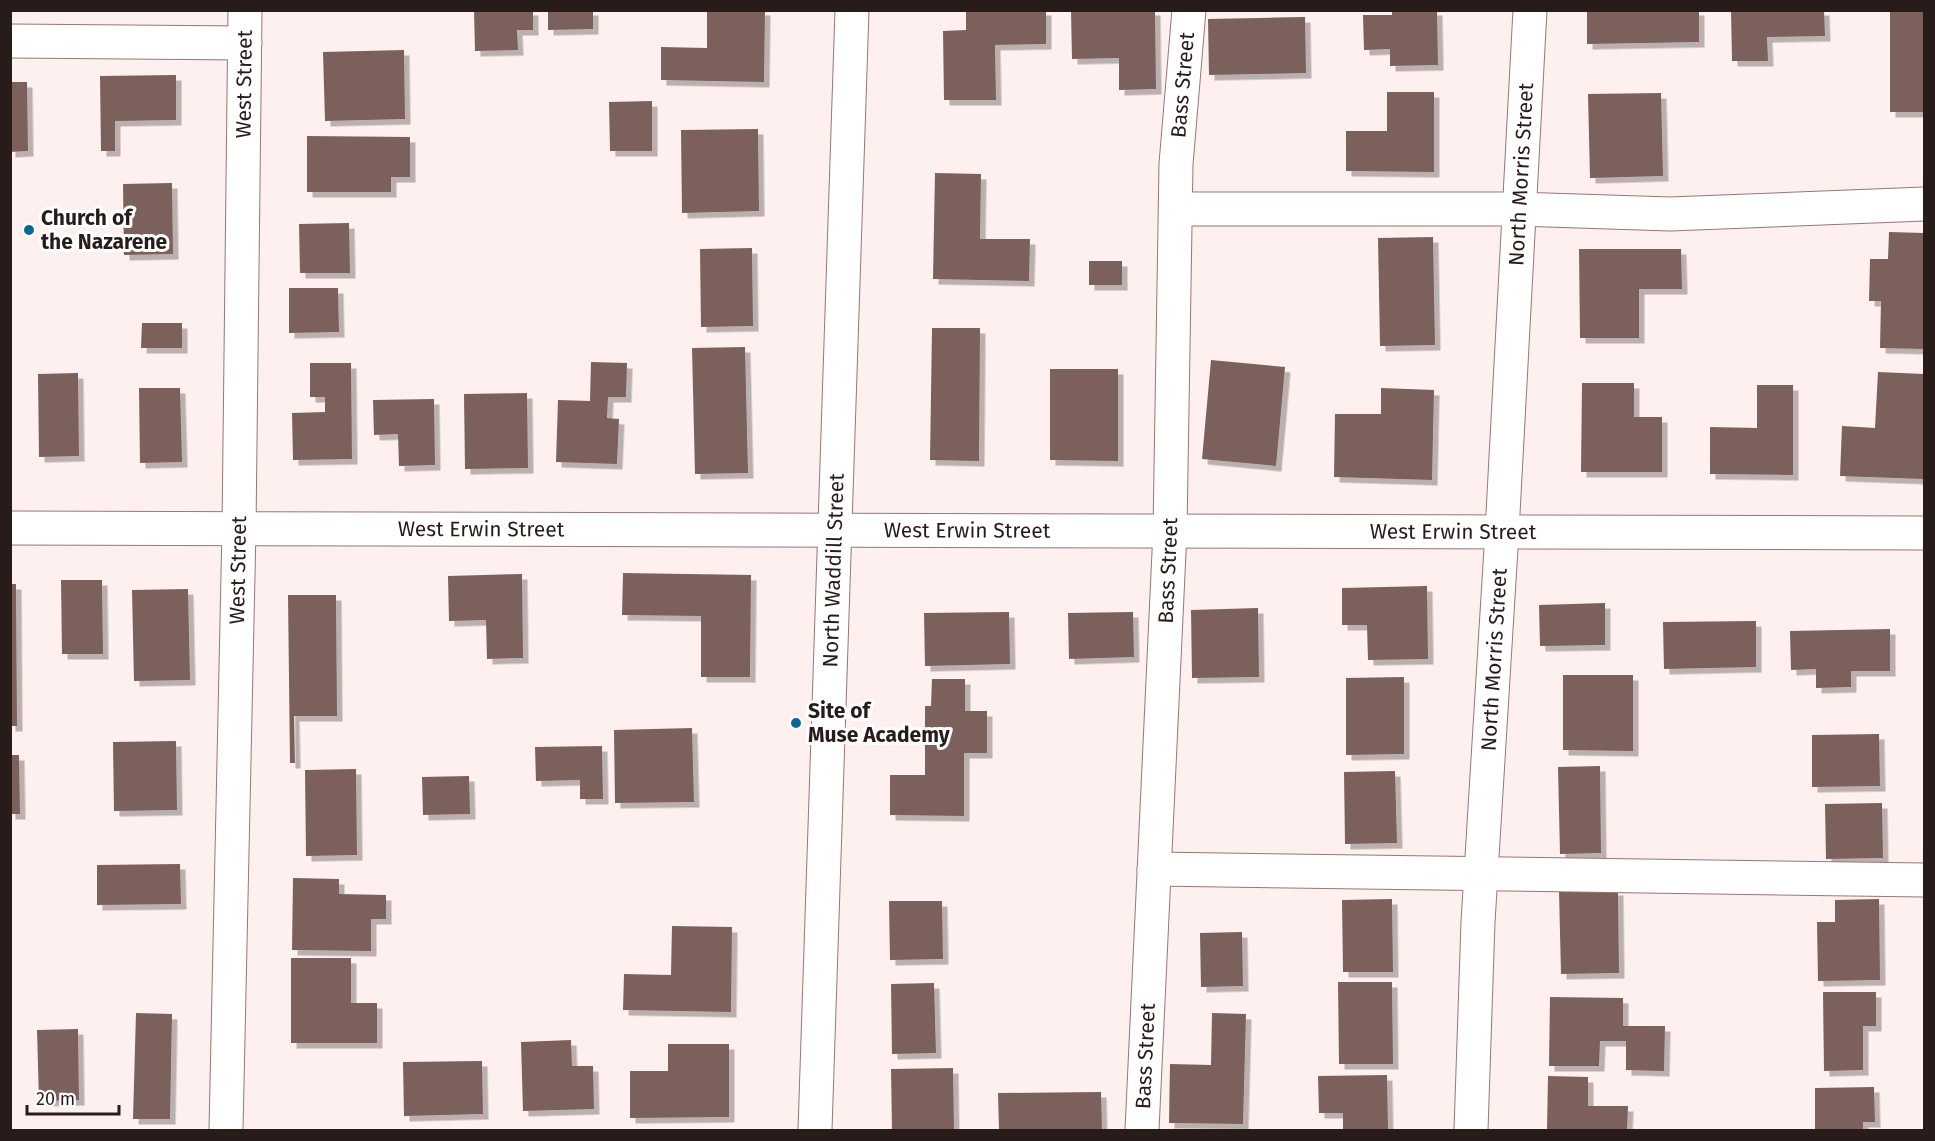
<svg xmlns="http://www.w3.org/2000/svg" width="1935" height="1141" viewBox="0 0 1935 1141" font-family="'Fira Sans',sans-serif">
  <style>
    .building { fill: #7c605b; filter: url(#shadow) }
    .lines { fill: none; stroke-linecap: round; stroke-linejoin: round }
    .minor-casing { stroke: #947873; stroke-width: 35 }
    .minor { stroke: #fff; stroke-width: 33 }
    .poi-dot { fill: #0c6797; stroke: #fff; stroke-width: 2 }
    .labels { text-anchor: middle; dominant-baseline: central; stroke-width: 6; stroke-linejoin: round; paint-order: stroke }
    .street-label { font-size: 21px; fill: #281c1a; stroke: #fff }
    .poi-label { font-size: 21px; font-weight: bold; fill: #281c1a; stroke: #fff; text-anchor: start }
  </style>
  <defs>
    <filter id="shadow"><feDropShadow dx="5.5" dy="5.5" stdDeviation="0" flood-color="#0004"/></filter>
  </defs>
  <rect width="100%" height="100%" fill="#fdf0ee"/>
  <path class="building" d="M474,10h59v20h-16l1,20 -43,1z
    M548,10h45v19l-45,1z
    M707,10h58l-1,72 -103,-2v-33l46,1z
    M966,10h80v34l-51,1 1,55h-52l-1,-69 23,-1z
    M1071,10h84l1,79 -37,1v-32l-47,1z
    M1392,10h45l1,55 -48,1v-17l-26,1 -1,-35h29z
    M1587,10h112v32l-112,2z
    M1731,10h93l1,26 -58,1 1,24h-36z
    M1890,10h34v102h-34z
    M1305,17l1,56 -97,2 -1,-56z
    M404,50l1,69 -80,2 -2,-69z
    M176,75v45l-61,1v30h-14l-1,-75z
    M10,82h17l1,69 -18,1z
    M1387,92h47v80l-88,-1v-40h41z
    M1661,93l2,83 -73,2 -2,-84z
    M652,101v50h-42l-1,-49z
    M758,129l1,82 -77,2 -1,-83z
    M307,136l103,1v40h-19v15h-84z
    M935,173l46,1 -1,65h50l-1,42 -96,-2z
    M172,183l1,71 -49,1 -1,-71z
    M349,223l1,50h-50l-1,-49z
    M1889,232l35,1v116l-44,-1 1,-47h-12l1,-42h18z
    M1433,237l2,108 -55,1 -2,-108z
    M752,248l1,78 -52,1 -1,-78z
    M1579,249h102l1,40h-43v49h-59z
    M1089,261h33v24h-33z
    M289,288h49l1,44 -50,1z
    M142,323h40v25h-41z
    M932,328h48l-1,133 -49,-1z
    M745,347l3,126 -53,1 -3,-126z
    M1211,360l74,7 -9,99 -74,-7z
    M591,362l36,1 -1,34h-18l-1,21 12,1 -2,45 -61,-2 2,-62 32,1z
    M310,363h41l1,96 -59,1 -1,-47 33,-1v-15h-15z
    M1050,369h68v92l-68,-1z
    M1878,372l46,2 -1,105 -83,-3 2,-50 33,2z
    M78,373l1,83 -40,1 -1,-83z
    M1582,383h52v34h28v55h-81z
    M1757,385h36v90l-83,-1v-47l47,1z
    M139,388h41l2,74 -42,1z
    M1381,388l53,2 -2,90 -98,-3 1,-63h46z
    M527,393l1,75 -63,1 -1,-75z
    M434,399l1,66 -36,1 -1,-32 -24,1 -1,-35z
    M623,573l128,2 -1,102h-49v-61l-79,-1z
    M522,574l1,84 -36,1 -1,-39 -37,1 -1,-45z
    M61,580h41l1,74h-41z
    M10,584h6l1,142h-7z
    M1427,586l1,73 -60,1 -1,-35h-25v-37z
    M188,589l2,91 -56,1 -2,-91z
    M288,595h48l1,121h-43l1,47h-5z
    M1605,603v42l-65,1 -1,-41z
    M1258,608l1,69 -67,1 -1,-68z
    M1009,612l1,52 -85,2 -1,-53z
    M1133,612l1,45 -65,2 -1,-46z
    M1756,621v46l-92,2 -1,-47z
    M1890,629v42h-39v16l-35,1v-19l-25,1 -1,-39z
    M1563,675h70v76l-70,-1z
    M1404,677v77l-58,1v-77z
    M932,679h33v32h22v42h-23v63l-74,-1v-40h35v-69h6z
    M692,728l2,74 -79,1 -1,-73z
    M1879,734l1,52 -68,1v-52z
    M176,741l1,69 -63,1 -1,-69z
    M602,746l1,53h-23v-19l-44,1 -1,-34z
    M10,755h9l1,59h-10z
    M1600,766l1,87 -41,1 -2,-87z
    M356,769l1,86 -51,1 -1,-86z
    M1395,771l2,72 -52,1 -1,-72z
    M469,776l1,38 -47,1 -1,-38z
    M1882,803l1,55 -57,1 -1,-55z
    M180,864l1,40 -84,1v-40z
    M293,878l46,1v15l47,1v24h-15v32l-79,-1z
    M1618,890l1,83 -58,1 -2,-83z
    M1392,899l1,73h-50l-1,-72z
    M1879,899l1,81 -62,1 -1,-59h18v-22z
    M889,901h53l1,58 -53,1z
    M672,926l60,1 -1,85 -108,-2 1,-36 47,1z
    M1242,932l1,54 -42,1 -1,-54z
    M291,958h60v45h26v40h-86z
    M1338,982h54l1,82h-54z
    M934,983l2,70 -44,1 -1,-70z
    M1823,992h53v34h-13v44l-39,1z
    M1550,997l73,1v28h42l-1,45 -38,-1v-29h-26l-1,25h-50z
    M136,1013l36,1 -2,105h-37z
    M1212,1013l34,1 -3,110 -74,-1 1,-59 41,1z
    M78,1029l1,71 -40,1 -2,-71z
    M571,1040l1,26h21l1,43 -71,2 -2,-69z
    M668,1044h61v73l-99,1v-47h38z
    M482,1061l1,53 -79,2 -1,-54z
    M953,1068l1,62h-62l-1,-61z
    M1387,1075l1,55h-45v-17h-24l-1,-37z
    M1548,1076l40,1v29h40l-1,24h-80z
    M1874,1087l1,35h-12v8h-48v-42z
    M1101,1092l1,38h-103l-1,-37z"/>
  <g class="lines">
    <defs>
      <g id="minor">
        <path d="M10,41l235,2"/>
        <path d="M1176,209h343l151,5 254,-10"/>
        <path id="s1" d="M10,528l1914,5"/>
        <path d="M1154,869l770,11"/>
        <path id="s2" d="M226,1130l13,-601 6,-519"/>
        <path id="s3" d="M815,1130l37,-1120"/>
        <path id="s4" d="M1142,1130l28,-599 6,-367 13,-154"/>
        <path id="s5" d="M1471,1130l7,-208 24,-390 28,-522"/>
      </g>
    </defs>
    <use href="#minor" class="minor-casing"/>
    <use href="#minor" class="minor"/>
  </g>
  <g class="poi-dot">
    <circle cx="29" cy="230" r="6"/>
    <circle cx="796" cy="723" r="6"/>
  </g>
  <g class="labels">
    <g class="street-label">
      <text stroke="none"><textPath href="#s2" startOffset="1046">West Street</textPath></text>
      <text stroke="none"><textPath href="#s4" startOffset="1046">Bass Street</textPath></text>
      <text stroke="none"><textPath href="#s5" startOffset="957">North Morris Street</textPath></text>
      <text stroke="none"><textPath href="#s1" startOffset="471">West Erwin Street</textPath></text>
      <text stroke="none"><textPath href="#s1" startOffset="957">West Erwin Street</textPath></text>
      <text stroke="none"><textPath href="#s1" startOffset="1443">West Erwin Street</textPath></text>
      <text stroke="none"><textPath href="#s4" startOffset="560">Bass Street</textPath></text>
      <text stroke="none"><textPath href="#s2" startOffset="560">West Street</textPath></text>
      <text stroke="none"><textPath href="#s3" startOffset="560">North Waddill Street</textPath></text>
      <text stroke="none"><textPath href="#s5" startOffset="471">North Morris Street</textPath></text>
      <text stroke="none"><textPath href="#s4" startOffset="74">Bass Street</textPath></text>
    </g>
    <g class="poi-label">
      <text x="41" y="218">Church of<tspan x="41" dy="24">the Nazarene</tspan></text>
      <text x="808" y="711">Site of<tspan x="808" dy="24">Muse Academy</tspan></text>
    </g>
  </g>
  <rect width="1935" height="1141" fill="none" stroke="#281c1a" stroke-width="24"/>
  <path d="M27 1105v9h92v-9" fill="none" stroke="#281c1a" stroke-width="3"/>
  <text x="36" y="1105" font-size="18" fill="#281c1a" stroke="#ffffff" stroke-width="4.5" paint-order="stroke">20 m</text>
</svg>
